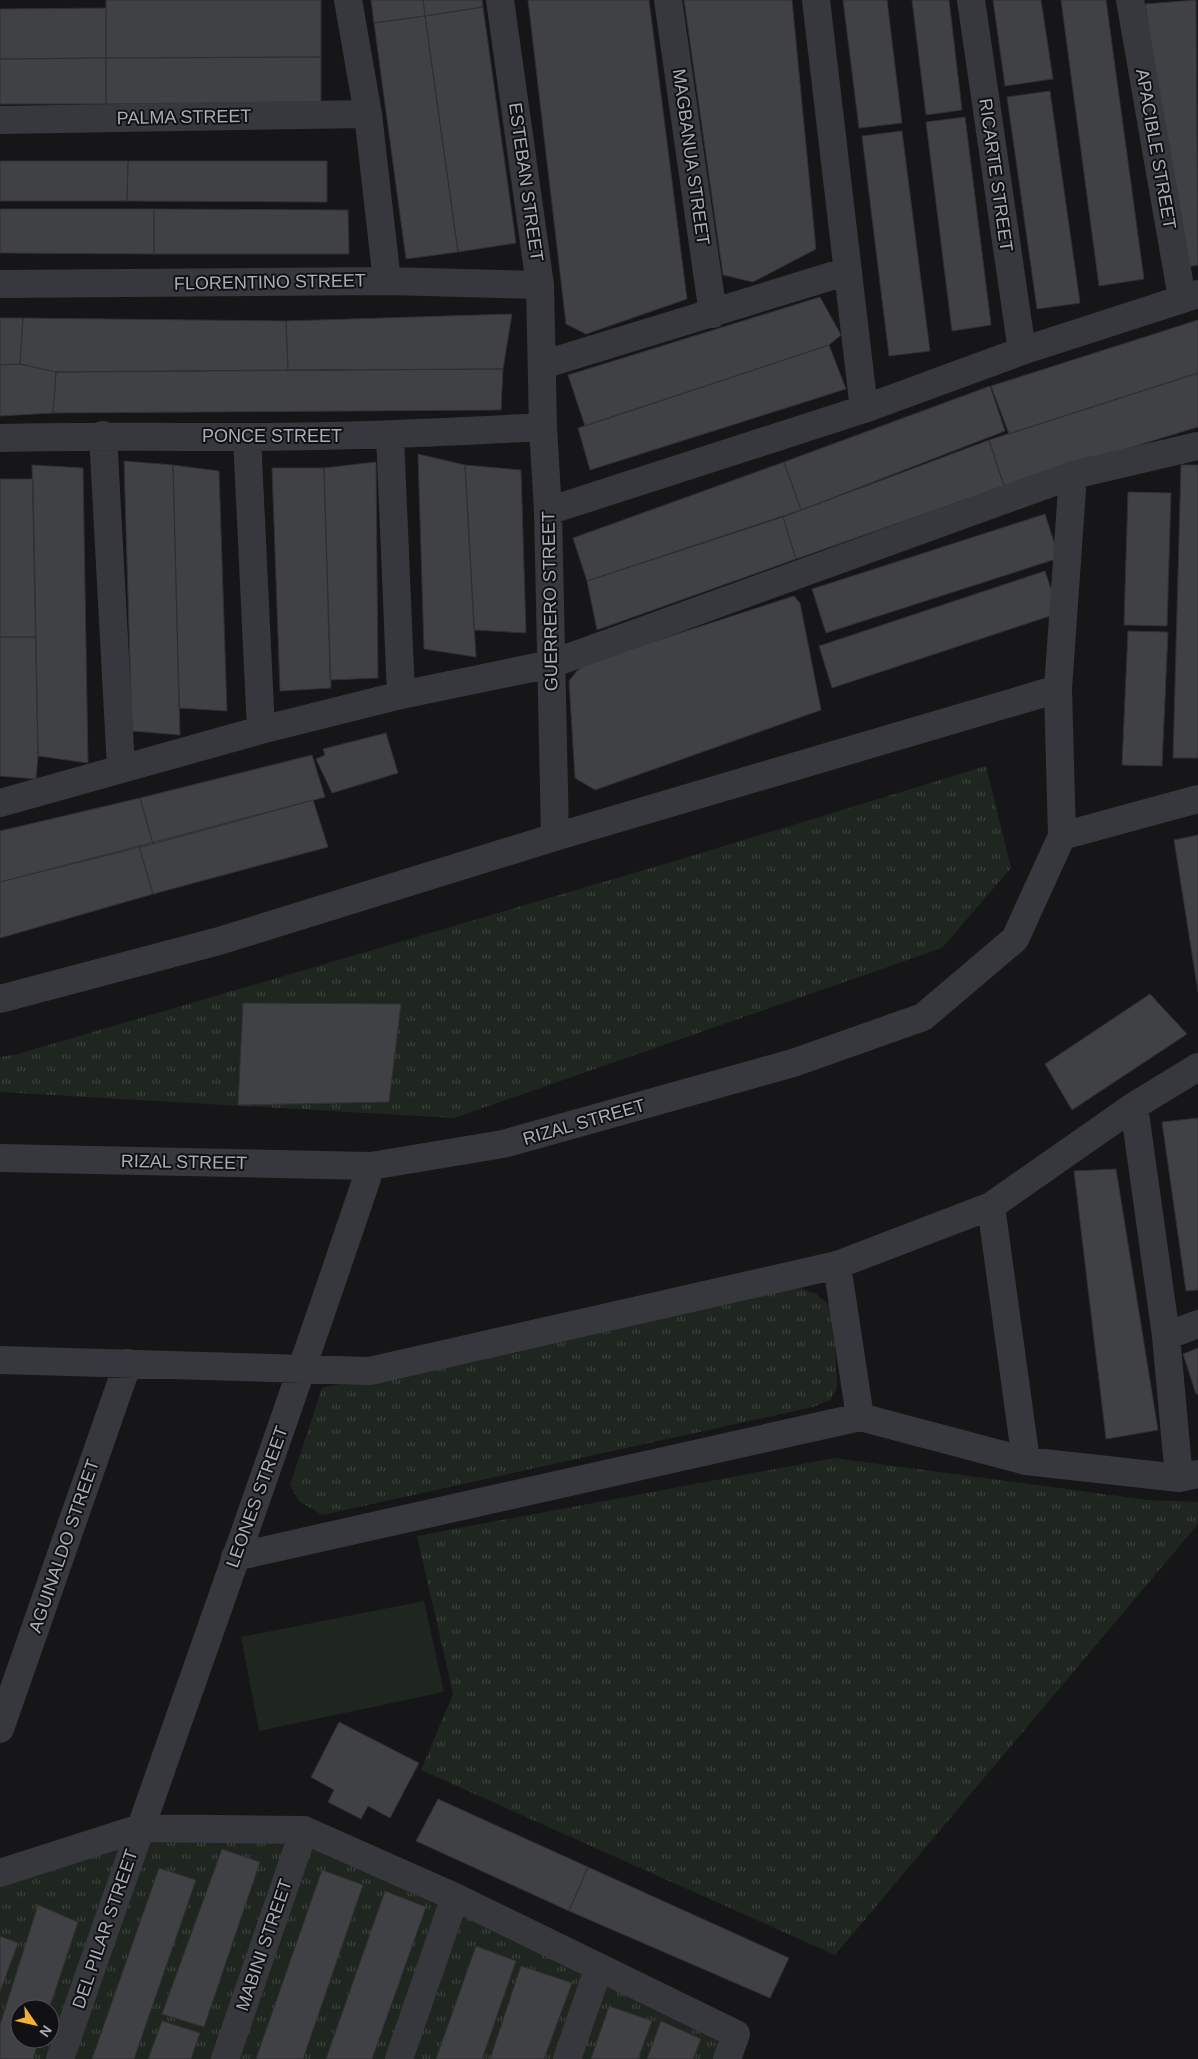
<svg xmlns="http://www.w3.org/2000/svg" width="1198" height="2059" viewBox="0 0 1198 2059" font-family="Arial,sans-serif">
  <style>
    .grass { fill: url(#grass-tufts); fill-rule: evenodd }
    .pitch { fill: #1e261f }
    .building { fill: #404145; stroke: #303034 }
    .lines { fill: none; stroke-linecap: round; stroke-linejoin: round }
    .minor { stroke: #37383d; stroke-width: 28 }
    .labels { text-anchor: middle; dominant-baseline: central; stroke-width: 4; stroke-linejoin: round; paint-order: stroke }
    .street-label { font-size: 18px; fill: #a8adb8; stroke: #111113 }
  </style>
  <defs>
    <pattern id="grass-tufts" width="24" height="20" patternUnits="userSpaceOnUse" patternTransform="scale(1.25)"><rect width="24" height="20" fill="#1e261f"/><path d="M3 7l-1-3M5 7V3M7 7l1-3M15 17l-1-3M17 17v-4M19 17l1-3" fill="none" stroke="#3c433d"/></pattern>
  </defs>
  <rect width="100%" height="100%" fill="#161618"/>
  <path class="grass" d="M986,766l25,102 -69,80 -488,170 -454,-26v-35l18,-3 657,-193z
    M793,1285l23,9 17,14 4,80 -7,12 -17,7 -491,108 -23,-14 -9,-16 32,-97 163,-38z
    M834,1458l314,42 50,2v22l-363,431 -414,-185 32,-76 -36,-158z
    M140,1828l164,2 432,204 -9,25h-727v-186zM20,2009h30v30h-30z"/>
  <path class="pitch" d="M424,1601l20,91 -185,39 -18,-94z"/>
  <path class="building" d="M106,0h215v57l-215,1z
    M371,0h52l2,16 -51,7z
    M423,0h59l1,7 -58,9z
    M528,0h121l38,299 -101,35 -20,-10z
    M684,0h108l24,249 -63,33 -30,-7z
    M843,0h44l15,123 -43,5z
    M912,0h37l13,110 -36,5z
    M993,0h48l12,79 -48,7z
    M1061,0h45l38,279 -45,7z
    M1196,0l2,265 -12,2 -41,-263z
    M483,7l33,236 -58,9 -33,-236z
    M106,8v50l-106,1v-50z
    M425,16l33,236 -52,7 -32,-236z
    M321,57v45l-215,2v-46z
    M106,58v46h-106v-45z
    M1050,91l30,212 -43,6 -30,-212z
    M965,117l26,208 -39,6 -26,-209z
    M902,131l28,220 -41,5 -27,-220z
    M0,161h128l-1,40h-127z
    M128,161h199v41l-200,-1z
    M0,209h154v45l-154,-1z
    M154,209l194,1 1,44h-195z
    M820,297l21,38 -12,10 -244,81 -17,-51z
    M512,314l-9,55 -215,1 -2,-49z
    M0,318h23l-3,46 -20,1z
    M23,318l263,3 2,49 -232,2 -36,-8z
    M1198,320v53l-189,61 -18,-48z
    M829,345l17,44 -256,81 -12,-42z
    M20,364l36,8 -3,41 -53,3v-51z
    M503,369l-2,41 -448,3 3,-41z
    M1198,373v54l-194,59 -15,-46z
    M990,386l15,45 -204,79 -17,-48z
    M989,440l15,46 -208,73 -13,-42z
    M418,454l47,11 11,192 -52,-8z
    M124,461l49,4 7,270 -48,-4z
    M376,462l2,216 -48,2 -6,-212z
    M784,462l17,48 -214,71 -14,-43z
    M32,465l51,3 5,295 -50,-7z
    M173,465l46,6 8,240 -48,-3z
    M465,465l56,5 5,163 -52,-3z
    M1181,465h17v293h-25z
    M272,468h52l7,220 -51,3z
    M0,479h33l3,158h-36z
    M1128,492l43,1 -4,133 -43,-1z
    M1045,514l14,44 -233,75 -14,-44z
    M783,517l13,42 -199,71 -10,-49z
    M1045,571l14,42 -227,75 -13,-42z
    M794,596l6,7 21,107 -226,80 -20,-12 -6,-97 8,-10 10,-8z
    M1128,631l40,1 -6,134 -40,-1z
    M0,637h36l2,119 -2,23 -36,-3z
    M386,733l12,40 -66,20 -16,-34 9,-4 -2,-6z
    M312,755l13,42 -172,47 -13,-46z
    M140,798l13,46 -153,38v-51z
    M313,800l15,47 -175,47 -14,-48z
    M1198,835v157l-24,-152z
    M139,846l14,48 -153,44v-56z
    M1150,994l37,40 -115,76 -27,-46z
    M243,1003l158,1 -12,98 -151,3z
    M1198,1118v172l-12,1 -24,-169z
    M1116,1169l42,261 -52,9 -32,-268z
    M1198,1348v46h-2l-13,-40z
    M339,1722l80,41 -29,55 -22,-12 -7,13 -33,-17 6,-12 -23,-13z
    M438,1799l150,68 -19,44 -153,-70z
    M222,1849l38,13 -56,165 -42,-13z
    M588,1867l201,91 -19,40 -201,-87z
    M159,1868l37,12 -62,179h-42z
    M322,1870l41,15 -60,174h-47z
    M385,1891l41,16 -54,152h-46z
    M38,1905l40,17 -29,87h-29v30h19l-6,20h-33v-34z
    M0,1936l18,7 -18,49z
    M476,1946l40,15 -34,98h-46z
    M521,1966l51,17 -28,76h-54z
    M609,2006l43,15 -14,38h-47z
    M162,2021l38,12 -9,26h-43z
    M661,2021l40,18 -8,20h-46z"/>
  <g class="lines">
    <path class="minor" d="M348,0l20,114 19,167
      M500,0l40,285 3,142 5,84 7,326
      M668,0l45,314
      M816,0l48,409
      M971,0l51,351
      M1130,0l52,298
      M0,120l368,-6
      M0,284l387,-3 153,4
      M542,365l306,-94
      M103,435l18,333
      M390,435l11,260
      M247,437l14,293
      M0,438c82,-2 165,-1 247,-1 99,0 198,-5 296,-10
      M548,511l316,-102 158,-58 176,-57
      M0,803l261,-73 140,-35 150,-31 522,-189 125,-29
      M1062,836l136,-37
      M0,999l219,-58 336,-104 503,-148
      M1134,1106l32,230 13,142
      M0,1158l371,8 132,-22 290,-81 130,-46 92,-78 47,-103 -4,-147 15,-214
      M991,1206l35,255
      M837,1265l23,152
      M1166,1336l32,-12
      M0,1360l370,11 467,-106 154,-59 143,-100 64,-39
      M235,1557l625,-140 166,44 153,17 19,-4
      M0,1729l128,-366
      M0,1873l140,-45 164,2 151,67 281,137 -9,25
      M60,2059c103,-298 211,-595 311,-893
      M225,2059l79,-229
      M399,2059l56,-162
      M567,2059l32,-92"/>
  </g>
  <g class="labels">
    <g class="street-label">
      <text transform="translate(184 117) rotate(-1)">PALMA STREET</text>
      <text transform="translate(1156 149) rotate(80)">APACIBLE STREET</text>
      <text transform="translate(691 157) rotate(82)">MAGBANUA STREET</text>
      <text transform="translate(996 175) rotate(82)">RICARTE STREET</text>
      <text transform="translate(526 182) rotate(82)">ESTEBAN STREET</text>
      <text transform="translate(270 282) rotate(-1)">FLORENTINO STREET</text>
      <text x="272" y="436">PONCE STREET</text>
      <text transform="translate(550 601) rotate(-91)">GUERRERO STREET</text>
      <text transform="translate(584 1122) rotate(-16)">RIZAL STREET</text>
      <text transform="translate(184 1162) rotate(1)">RIZAL STREET</text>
      <text transform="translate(257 1497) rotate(-70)">LEONES STREET</text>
      <text transform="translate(64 1546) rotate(-71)">AGUINALDO STREET</text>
      <text transform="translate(105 1929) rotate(-71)">DEL PILAR STREET</text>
      <text transform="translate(264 1945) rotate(-71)">MABINI STREET</text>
    </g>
  </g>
  <g transform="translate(35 2024) rotate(124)"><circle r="24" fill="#111113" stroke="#4d4f55"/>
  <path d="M0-4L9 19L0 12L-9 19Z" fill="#f2b134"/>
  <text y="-8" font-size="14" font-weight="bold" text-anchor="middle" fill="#a8adb8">N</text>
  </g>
</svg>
